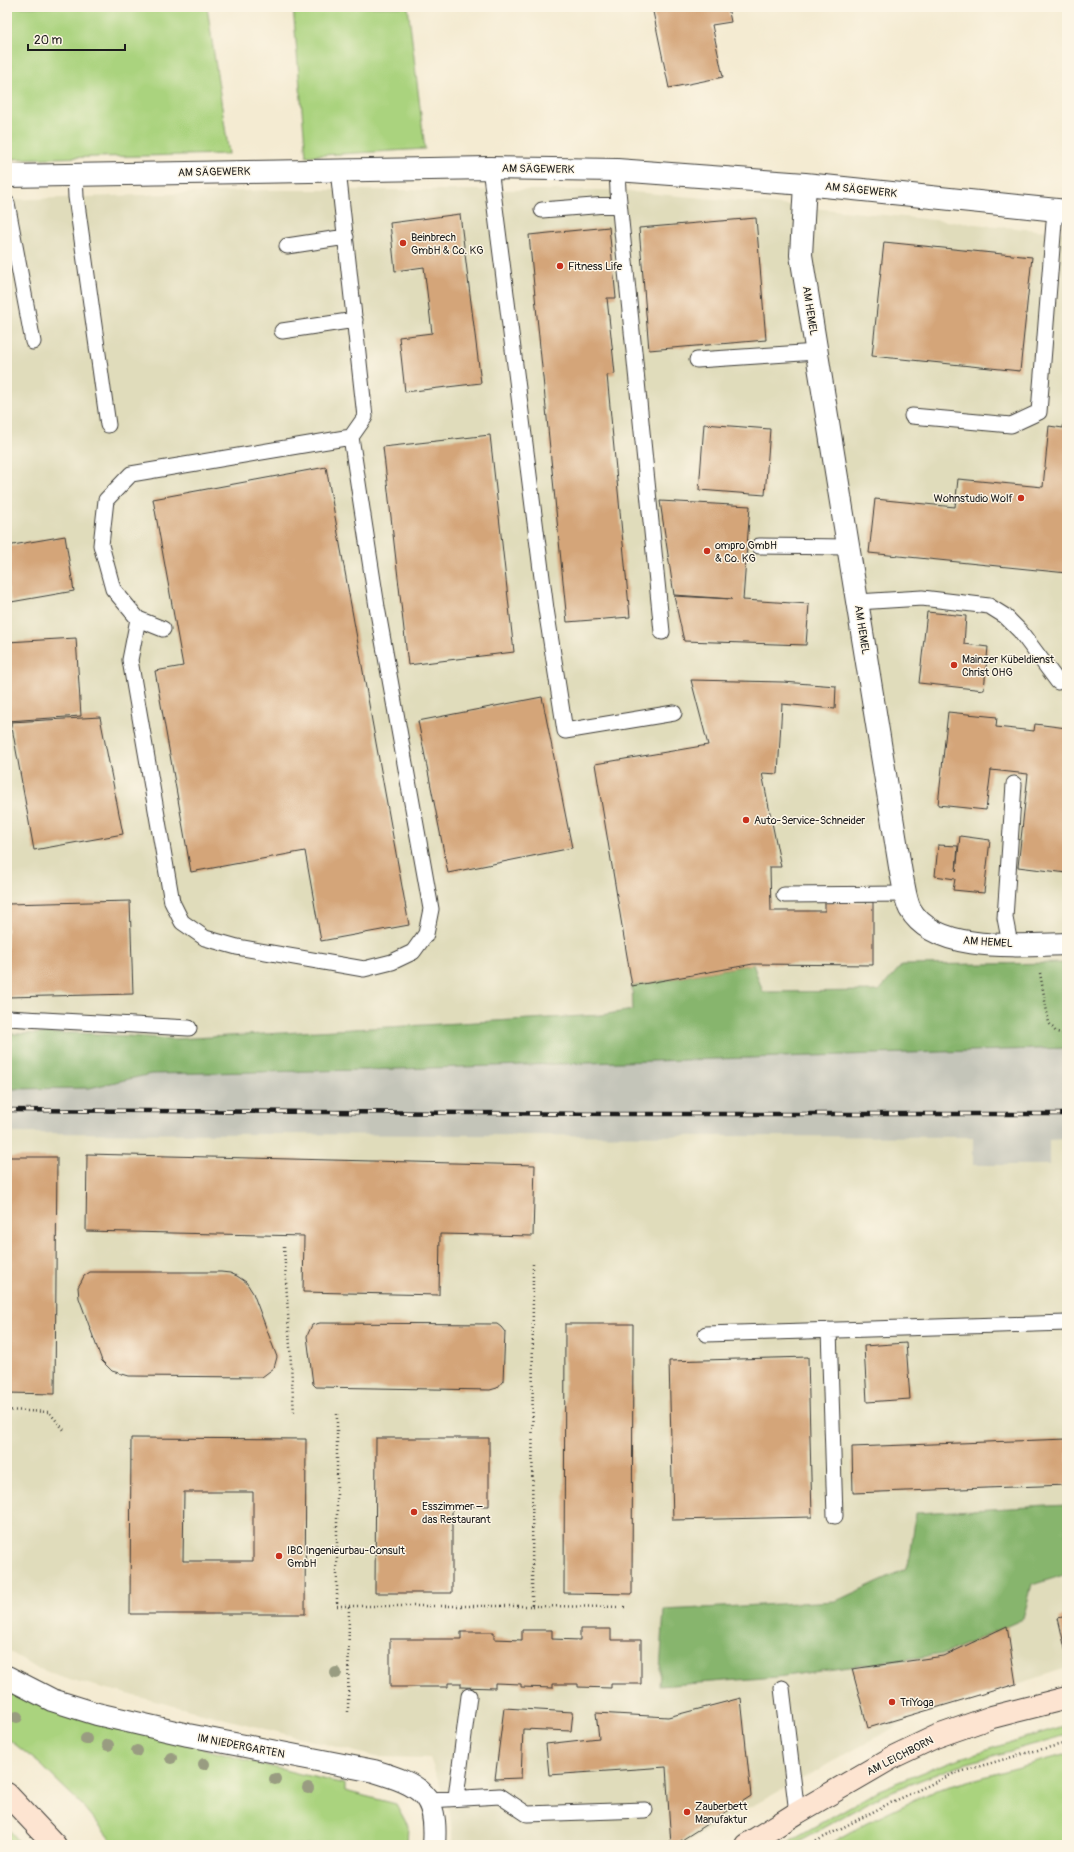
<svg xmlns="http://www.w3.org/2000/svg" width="1074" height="1852" viewBox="0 0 1074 1852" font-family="Pangolin,sans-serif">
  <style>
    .built { fill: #e0dcbb }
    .industrial { fill: #c4c5b9 }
    .green { fill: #aad37e; stroke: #63784d }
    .forest { fill: #87b56d; stroke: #526844 }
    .building { fill: #d4a579; fill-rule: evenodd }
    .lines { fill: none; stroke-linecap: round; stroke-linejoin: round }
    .lane-casing { stroke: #3c3b37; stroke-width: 17 }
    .street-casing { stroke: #3c3b37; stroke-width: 24 }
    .secondary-casing { stroke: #3c3b37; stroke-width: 24 }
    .path { stroke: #3c3b37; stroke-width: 2.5; stroke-dasharray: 1 3; stroke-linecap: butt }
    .lane { stroke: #fff; stroke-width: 15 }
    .street { stroke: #fff; stroke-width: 22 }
    .secondary { stroke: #fde4d1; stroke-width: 22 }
    .rail-casing { stroke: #1c1c1c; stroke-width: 4.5 }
    .rail { stroke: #fcf5e5; stroke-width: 3; stroke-dasharray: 9; stroke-linecap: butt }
    .tree { fill: #999c81 }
    .poi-dot { fill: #c8321e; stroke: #fcf5e5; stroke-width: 1.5 }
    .labels { text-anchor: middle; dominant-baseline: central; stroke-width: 3; stroke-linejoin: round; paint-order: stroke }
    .street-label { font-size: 11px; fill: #1c1c1c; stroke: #fcf5e5 }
    .poi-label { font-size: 11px; fill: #1c1c1c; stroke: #fcf5e5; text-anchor: start }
  </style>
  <rect width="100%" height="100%" fill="#fcf5e5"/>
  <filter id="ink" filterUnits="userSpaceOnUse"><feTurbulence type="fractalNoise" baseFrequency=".025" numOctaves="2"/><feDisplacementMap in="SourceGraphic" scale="8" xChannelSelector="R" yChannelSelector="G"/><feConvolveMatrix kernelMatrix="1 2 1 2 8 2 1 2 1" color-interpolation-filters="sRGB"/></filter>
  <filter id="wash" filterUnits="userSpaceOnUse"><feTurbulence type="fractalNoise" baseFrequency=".012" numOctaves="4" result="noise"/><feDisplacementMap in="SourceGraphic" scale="16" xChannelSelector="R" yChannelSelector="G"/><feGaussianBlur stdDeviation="0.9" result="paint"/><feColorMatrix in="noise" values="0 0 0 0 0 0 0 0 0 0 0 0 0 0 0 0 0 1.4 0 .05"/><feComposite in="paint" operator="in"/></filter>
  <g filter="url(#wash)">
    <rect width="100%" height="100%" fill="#f4ebd2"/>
    <path class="built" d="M272,190h338l140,12 317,31v1435l-152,48 -233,129h-229l-3,-32 -20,-55 -54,-1 -300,-76 -40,-13 -29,-18v-1450z"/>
    <path class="industrial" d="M1067,1048v91l-18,1v25h-76v-28l-966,-4v-44l82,-1 62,-14 214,-4z"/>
    <path class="green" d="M7,7h200l22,147 -222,5z
      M293,7h115l17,142 -119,7z
      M7,1689c112,34 223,71 338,95v7l51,13 12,22 -1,19h-292l-35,-42 -40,-39 -33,-26z
      M1067,1725v10l-110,31 -75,29 -90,50h-10l97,-55 75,-30z
      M1067,1754v91h-239l37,-21 71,-34z
      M7,1827l15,18h-15z"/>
    <path class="forest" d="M1067,963v85l-702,22 -214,4 -62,14 -82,1v-55l71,-1 97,6 426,-24 32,-5 -1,-24 121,-22 10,28 116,-1 23,-26z
      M1067,1505v69l-35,11 -9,34 -79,35 -167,23 -118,9 5,-76 172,-9 69,-32 5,-11 6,-45z"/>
    <g id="blocks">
      <path class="building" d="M652,7h76l3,15 -19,3 11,52 -54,11z
        M460,214l21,169 -76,9 -6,-55 33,-4 -8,-66 -29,4 -5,-48z
        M756,218l10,122 -117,10 -10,-122z
        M609,227l7,71h-9l8,76 -8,1 23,242 -63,5 -38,-387z
        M884,242l148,15 -12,114 -148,-15z
        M1066,398l1,175 -198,-20 6,-54 80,8 3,-28 85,8 6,-61 14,2z
        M704,424l66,5 -5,66 -66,-5z
        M490,435l24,217 -106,13 -25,-218z
        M326,467l83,458 -88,16 -16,-90 -114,21 -36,-201 28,-5 -30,-167z
        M660,501l90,5 -7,94 66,4 -3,41 -122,-4 -10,-45 58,3 -58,-4z
        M65,536l9,55 -63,11 -4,-21v-35z
        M927,612l39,4 -2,28 24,3 -4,43 -65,-7z
        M76,638l5,78 -74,5v-79z
        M691,680l92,2 53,4 -1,23 -53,-5 -4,70 -16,-1 19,94h-11l1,44h54v-9h48v63l-120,-1 -121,22 -37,-222 113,-19z
        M542,697l30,151 -124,25 -30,-152z
        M948,712l49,5 -1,10 38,4 1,-7 32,4v145l-49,-6 10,-93 -37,-4 -5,40 -48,-5z
        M100,717l23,117 -89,16 -23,-128z
        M960,836l30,4 -6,53 -31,-3 2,-11 -20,-3 3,-31 20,1 -2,25z
        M130,901l3,93 -126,3v-93z
        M87,1154l448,11 -2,71 -93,-2 -1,61 -136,-3 1,-56 -218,-5z
        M7,1157h50l-2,237 -48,-1z
        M90,1272h131l9,1 7,3 9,6 7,11 24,64 -3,11 -12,9 -133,-1 -17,-5 -10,-10 -23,-63 -1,-11 3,-5 3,-6z
        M320,1323l177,1 4,3 4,5 -2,49 -6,7 -7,2 -174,-3 -3,-3 -6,-48 5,-11z
        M565,1324h68l-1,270 -68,-1z
        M906,1343l4,56 -43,3 -3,-56z
        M808,1357l4,160 -139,3 -4,-159z
        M131,1438l175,1 -1,175h-175zM184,1492h69v69h-70z
        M376,1438h113v68h-37v87h-77z
        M1067,1439v46l-214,8 -1,-46z
        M1067,1616v37h-1l-8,-35z
        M1007,1626l9,58 -148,44 -16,-59 92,-13z
        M580,1629h31v11h30v44h-30v4l-33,-1v-3h-25v4l-32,-1v-3l-26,-1v5l-34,-1v-4h-13v4h-58v-48h71v-7h33v7l28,1v-10h30v9l28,1z
        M741,1698l10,98 -77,49h-3l-5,-78 -117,8 -3,-31 53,-6 -3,-25 72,4z
        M504,1708l69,4 -2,19 -48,-2 -2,49 -26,1z"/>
    </g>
  </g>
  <g filter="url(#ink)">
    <use href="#blocks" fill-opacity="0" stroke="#3c3b37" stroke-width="1"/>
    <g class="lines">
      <defs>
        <path id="lane" d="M490,168l56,441 19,122 109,-18
          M617,170l1,21 44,441
          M75,175l1,22 32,228
          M7,203l26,139
          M542,210l77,-6
          M287,246l59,-9
          M282,331l73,-11
          M697,360l120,-8
          M912,416l99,9 28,-13 16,-202
          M759,546l90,1
          M857,602l65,-4 67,8 16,10 15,15 38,51
          M138,619l-8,41 42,242 10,20 23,16 32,9 127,22 28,-7 21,-10 13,-18 5,-25 -54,-302 -26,-170
          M163,629l-25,-10 -25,-30 -12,-44 5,-45 25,-26 220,-37 14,-20 -27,-247
          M784,895l121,-1
          M1010,944l-5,-26 9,-134
          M7,1018l182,10
          M829,1330l6,186
          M706,1334l361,-11
          M782,1688l15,125
          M456,1797l13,-101
          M429,1800l71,-4 27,18 118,-4"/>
        <path id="street" d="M7,176l483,-8 127,2 188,14 262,27
          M805,184l-4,71 100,618c3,12 4,26 9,36 25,45 113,36 157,35
          M7,1677l45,23 45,14 91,21 186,36c46,14 64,22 60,74"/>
        <path id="secondary" d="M7,1794l48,51
          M746,1845l51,-32 98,-57 40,-19 57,-20 75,-19"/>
      </defs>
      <use href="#lane" class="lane-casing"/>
      <use href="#street" class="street-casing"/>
      <use href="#secondary" class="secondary-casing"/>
      <path class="path" d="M1040,973l9,50 7,9 11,2
        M284,1247l10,167
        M7,1410l42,2 15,18
        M337,1414v192h195l1,-344
        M532,1606l96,1
        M348,1712l1,-106
        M809,1845l77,-40 67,-31 73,-21 41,-10"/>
      <use href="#lane" class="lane"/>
      <use href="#street" class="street"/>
      <use href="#secondary" class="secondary"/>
      <defs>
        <path id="rail" d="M7,1110l611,4h449"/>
      </defs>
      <use href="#rail" class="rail-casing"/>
      <use href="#rail" class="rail"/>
    </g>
    <g class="tree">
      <circle cx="336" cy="1673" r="6"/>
      <circle cx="17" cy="1717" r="6"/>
      <circle cx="86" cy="1739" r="6"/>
      <circle cx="108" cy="1745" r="6"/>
      <circle cx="137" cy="1751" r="6"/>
      <circle cx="171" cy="1758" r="6"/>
      <circle cx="204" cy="1764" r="6"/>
      <circle cx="275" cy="1779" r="6"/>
      <circle cx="308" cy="1788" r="6"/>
    </g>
  </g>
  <g class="poi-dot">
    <circle cx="403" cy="243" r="4"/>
    <circle cx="560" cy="266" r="4"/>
    <circle cx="1021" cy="498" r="4"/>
    <circle cx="707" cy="551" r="4"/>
    <circle cx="954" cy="665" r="4"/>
    <circle cx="746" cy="820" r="4"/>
    <circle cx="414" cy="1512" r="4"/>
    <circle cx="279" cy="1556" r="4"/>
    <circle cx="892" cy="1702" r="4"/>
    <circle cx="687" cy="1812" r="4"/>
  </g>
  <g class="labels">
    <g class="street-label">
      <text transform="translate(538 169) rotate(1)">AM SÄGEWERK</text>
      <text transform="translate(214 172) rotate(-1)">AM SÄGEWERK</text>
      <text transform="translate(861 190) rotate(6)">AM SÄGEWERK</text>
      <text transform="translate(810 311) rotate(81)">AM HEMEL</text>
      <text transform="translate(862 630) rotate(81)">AM HEMEL</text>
      <text transform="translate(988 942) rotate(4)">AM HEMEL</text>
      <text transform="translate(241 1746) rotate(11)">IM NIEDERGARTEN</text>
      <text transform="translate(900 1756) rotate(-27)">AM LEICHBORN</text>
    </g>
    <g class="poi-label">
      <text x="411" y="237">Beinbrech<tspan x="411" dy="13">GmbH &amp; Co. KG</tspan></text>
      <text x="568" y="266">Fitness Life</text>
      <text x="1013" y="498" text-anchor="end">Wohnstudio Wolf</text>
      <text x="715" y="545">ompro GmbH<tspan x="715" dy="13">&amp; Co. KG</tspan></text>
      <text x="962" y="659">Mainzer Kübeldienst<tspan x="962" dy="13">Christ OHG</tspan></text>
      <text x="754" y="820">Auto-Service-Schneider</text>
      <text x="422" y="1506">Esszimmer –<tspan x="422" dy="13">das Restaurant</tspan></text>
      <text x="287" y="1550">IBC Ingenieurbau-Consult<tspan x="287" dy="13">GmbH</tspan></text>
      <text x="900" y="1702">TriYoga</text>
      <text x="695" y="1806">Zauberbett<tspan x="695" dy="13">Manufaktur</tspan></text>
    </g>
  </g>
  <rect width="1074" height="1852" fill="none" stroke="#fcf5e5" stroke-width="24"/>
  <path d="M28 44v6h97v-6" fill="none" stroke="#1c1c1c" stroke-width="2"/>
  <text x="34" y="44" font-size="12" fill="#1c1c1c" stroke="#fcf5e5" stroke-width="3" paint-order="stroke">20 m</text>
</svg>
